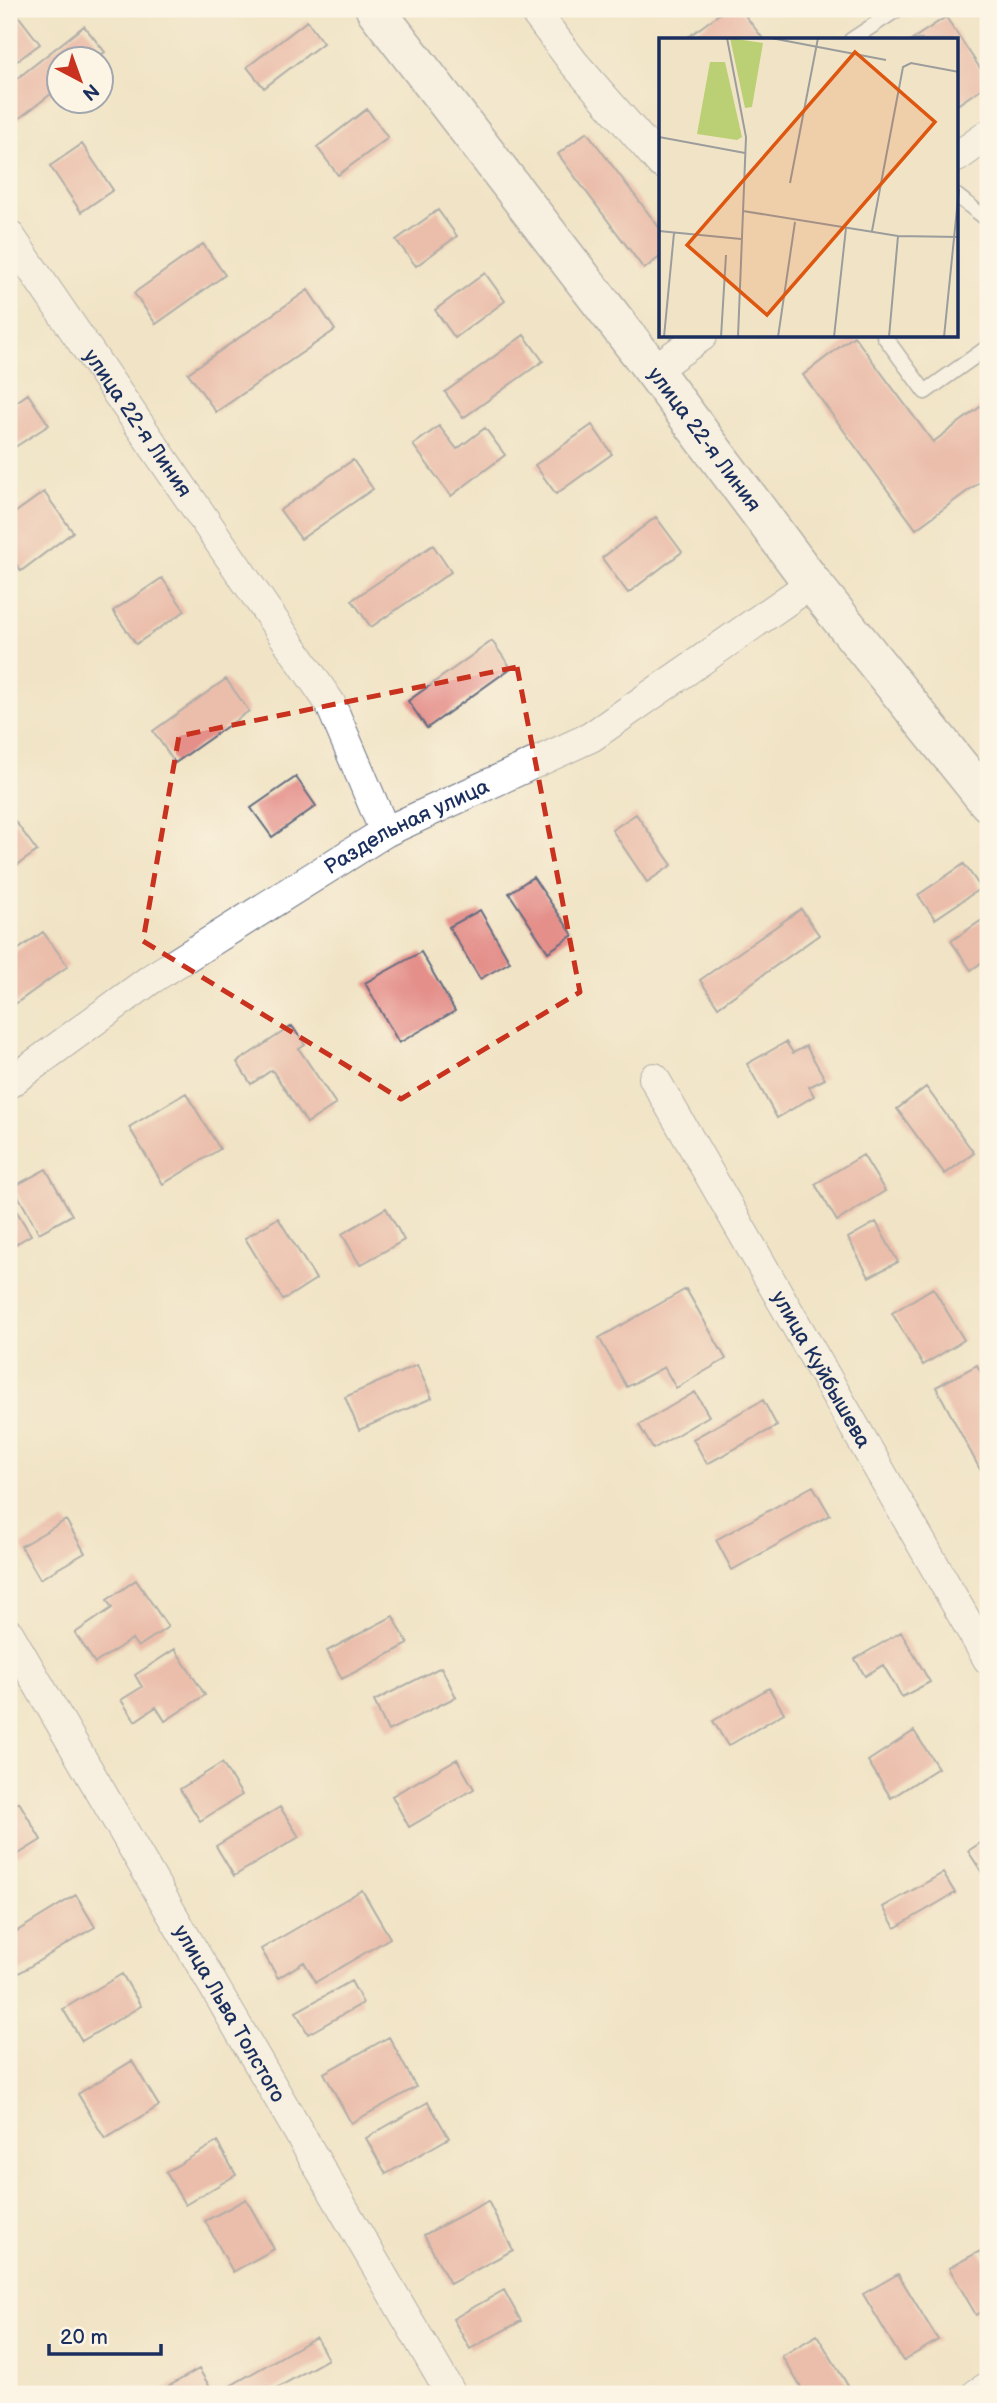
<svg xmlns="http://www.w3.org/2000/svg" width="997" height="2403" viewBox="0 0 997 2403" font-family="'Balsamiq Sans',sans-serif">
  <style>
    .building { fill: #e48f8a }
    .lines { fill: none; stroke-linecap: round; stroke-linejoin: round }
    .lane-casing { stroke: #666e82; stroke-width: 17 }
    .street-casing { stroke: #666e82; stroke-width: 32 }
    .secondary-casing { stroke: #666e82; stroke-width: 41 }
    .lane { stroke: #fff; stroke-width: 14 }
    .street { stroke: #fff; stroke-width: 30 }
    .secondary { stroke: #fff; stroke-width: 38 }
    .marked { fill: none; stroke: #c8321e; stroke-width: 5; stroke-dasharray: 14 9; stroke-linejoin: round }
    .labels { text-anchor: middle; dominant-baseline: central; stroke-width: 7; stroke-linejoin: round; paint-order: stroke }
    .street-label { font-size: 21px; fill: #1b2f5e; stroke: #fcf5e5 }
    .inset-road { fill: none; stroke: #9b9c9c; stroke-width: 2 }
    .view { fill: #de5710; fill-opacity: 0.15; stroke: #de5710; stroke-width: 3.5 }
    .inset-edge { fill: none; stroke: #1b2f5e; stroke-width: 3.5 }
  </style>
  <rect width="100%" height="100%" fill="#fcf5e5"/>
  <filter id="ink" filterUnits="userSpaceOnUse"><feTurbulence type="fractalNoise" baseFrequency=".0143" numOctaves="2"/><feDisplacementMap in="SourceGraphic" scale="14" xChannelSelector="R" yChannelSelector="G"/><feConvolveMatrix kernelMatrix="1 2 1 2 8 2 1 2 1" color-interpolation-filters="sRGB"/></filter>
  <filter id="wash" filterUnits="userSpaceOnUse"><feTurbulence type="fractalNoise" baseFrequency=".00686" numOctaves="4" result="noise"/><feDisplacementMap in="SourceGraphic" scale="28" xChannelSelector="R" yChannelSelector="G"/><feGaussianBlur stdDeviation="1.57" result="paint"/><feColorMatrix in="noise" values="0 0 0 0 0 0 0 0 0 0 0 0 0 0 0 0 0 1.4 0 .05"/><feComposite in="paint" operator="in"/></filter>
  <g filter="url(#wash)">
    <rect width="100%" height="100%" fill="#f1e4c6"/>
    <g id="blocks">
      <path class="building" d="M9,9h4l27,35 -31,23z
        M726,9h14l24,31h-80z
        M946,17l42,63v4l-31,21v-65h-46z
        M307,21l16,22 -59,45 -17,-21z
        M84,26l21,26 -11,8h-34v27l-43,33 -8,-10v-25z
        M367,109l21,29 -50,37 -21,-28z
        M587,132l74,98v26l-17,13 -86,-115z
        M82,144l31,46 -32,22 -31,-46z
        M438,210l19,26 -41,30 -20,-26z
        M203,244l22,31 -69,49 -22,-31z
        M485,273l20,28 -50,37 -20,-28z
        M308,290l27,40 -119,82 -28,-39z
        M524,335l19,26 -80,57 -18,-26z
        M854,336l79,106 55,-41v75l-72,53 -113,-154z
        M28,394l21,31 -40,26v-44z
        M592,425l20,29 -56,40 -21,-29z
        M439,426l18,23 28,-21 20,27 -54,41 -38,-51z
        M353,460l20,29 -72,50 -21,-29z
        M44,492l29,40 -52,39 -12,-17v-37z
        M656,517l26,35 -54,41 -26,-35z
        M433,545l18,27 -80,55 -19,-27z
        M162,578l23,33 -49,33 -23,-33z
        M492,641l19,27 -84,60 -19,-27z
        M226,679l23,32 -74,52 -22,-32z
        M296,777l20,29 -44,31 -21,-29z
        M636,814l36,51 -25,17 -35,-52z
        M15,821l22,30 -28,20v-45z
        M964,864l17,24 -46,31 -17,-24z
        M533,877l40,58 -25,17 -39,-59z
        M801,909l18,26 -101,72 -18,-27z
        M480,910l30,52 -30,17 -31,-52z
        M988,916v42l-17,12 -20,-29z
        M43,932l25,34 -53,38 -6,-8v-40z
        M421,952l34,59 -56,32 -34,-60z
        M292,1026l13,19 -6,4 37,55 -29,19 -35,-53 -21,14 -14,-22z
        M786,1042l7,11 13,-7 19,33 -16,8 5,9 -37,22 -30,-54z
        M926,1087l48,66 -29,21 -48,-65z
        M186,1093l34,56 -57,35 -34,-57z
        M863,1155l22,36 -48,30 -22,-37z
        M46,1169l26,46 -33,18 -26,-46z
        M11,1202l20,33 -22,13v-45z
        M386,1208l18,32 -44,25 -18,-31z
        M278,1218l38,61 -33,21 -38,-62z
        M876,1222l22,40 -29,15 -21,-39z
        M933,1288l31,52 -41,25 -31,-52z
        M686,1289l40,70 -50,29 -12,-21 -37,20 -28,-49z
        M417,1365l15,33 -73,32 -14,-33z
        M977,1365l11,21v89l-4,2 -48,-90z
        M695,1392l14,24 -56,33 -14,-24z
        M763,1400l14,26 -70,38 -14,-25z
        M813,1486l17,29 -98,55 -16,-30z
        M66,1520l19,33 -45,26 -19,-33z
        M136,1580l32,47 -30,20 -6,-8 -37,24 -20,-30 37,-25 -5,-8z
        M393,1616l15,28 -66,35 -15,-28z
        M901,1632l29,50 -28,15 -19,-32 -18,11 -10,-17z
        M175,1649l30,46 -40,26 -9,-14 -21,14 -14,-21 21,-13 -7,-12z
        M441,1667l15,30 -68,34 -14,-30z
        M769,1688l15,25 -56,33 -15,-25z
        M914,1731l24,37 -47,30 -23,-37z
        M457,1759l17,30 -65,38 -17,-31z
        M222,1763l20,32 -42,26 -20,-32z
        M19,1802l22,38 -32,20v-52z
        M280,1807l19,30 -65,39 -18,-30z
        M988,1838v37l-3,2 -17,-26z
        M943,1873l12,20 -60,35 -12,-21z
        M362,1890l28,48 -74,44 -12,-20 -26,16 -17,-29z
        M76,1895l19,32 -86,52v-43z
        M122,1974l19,32 -59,35 -19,-32z
        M351,1981l12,22 -55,31 -12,-22z
        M389,2037l27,50 -65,36 -27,-50z
        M132,2061l27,45 -54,33 -27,-45z
        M428,2102l21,36 -63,36 -20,-36z
        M217,2142l19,33 -51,30 -19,-33z
        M246,2199l28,50 -41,23 -28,-51z
        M488,2201l25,49 -63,34 -26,-49z
        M980,2251l8,15v42l-12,7 -27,-47z
        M898,2274l40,66 -35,21 -40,-67z
        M504,2290l17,31 -51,28 -17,-30z
        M817,2335l33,54 -9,5h-36l-23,-38z
        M316,2337l12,22 -62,35h-40l-3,-4z
        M199,2369l15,25h-59z"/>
    </g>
  </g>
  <g filter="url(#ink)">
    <use href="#blocks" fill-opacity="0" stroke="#666e82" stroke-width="2"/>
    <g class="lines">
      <defs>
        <path id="lane" d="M851,40l47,-31
          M957,196l31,24
          M884,336l41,56 63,-45"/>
        <g id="street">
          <path d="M533,9l40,53 88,101"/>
          <path d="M957,157l31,-22"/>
          <path id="s1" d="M9,235l321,468 55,129"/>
          <path d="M653,370l49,-34"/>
          <path id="s2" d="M654,1078l334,581"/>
          <path id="s3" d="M9,1083l142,-104 234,-147 206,-95 221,-154"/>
          <path id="s4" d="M9,1634l442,760"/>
          <path d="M977,2394l11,-7"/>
        </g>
        <g id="secondary">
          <path id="s5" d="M375,9l278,361 159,213 176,219"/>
        </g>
      </defs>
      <use href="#lane" class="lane-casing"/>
      <use href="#street" class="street-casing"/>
      <use href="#secondary" class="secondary-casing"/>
      <use href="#lane" class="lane"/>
      <use href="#street" class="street"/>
      <use href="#secondary" class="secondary"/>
    </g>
  </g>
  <path d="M0 0H997V2403H0ZM517,667l63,325 -179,107 -258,-158 36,-205z" fill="#f1e4c6" fill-opacity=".55" fill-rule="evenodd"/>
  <path class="marked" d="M517,667l63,325 -179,107 -258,-158 36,-205z"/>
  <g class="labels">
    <g class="street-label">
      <text stroke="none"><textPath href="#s1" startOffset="228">улица 22-я Линия</textPath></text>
      <text stroke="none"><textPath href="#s5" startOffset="542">улица 22-я Линия</textPath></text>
      <text stroke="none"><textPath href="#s3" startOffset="474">Раздельная улица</textPath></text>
      <text stroke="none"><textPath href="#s2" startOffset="336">улица Куйбышева</textPath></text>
      <text stroke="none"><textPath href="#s4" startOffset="439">улица Льва Толстого</textPath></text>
    </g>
  </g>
  <g transform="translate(659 38)">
    <rect width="299" height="299" fill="#f1e4c6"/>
    <path d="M71,0l33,5 -11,64 -7,1zM51,24h15l17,75 -5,3 -40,-6z" fill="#bbd074"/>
    <path class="inset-road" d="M68,0l19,99 -8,200M112,0l115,22M0,99l86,16M131,145l28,-145M84,173l155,25 61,1M0,193l82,8M213,193l31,-164 8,-4 48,9M5,299l10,-104M62,299l5,-82M119,299l17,-115M175,299l12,-109M230,299l9,-101M285,299l15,-148"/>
    <path class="view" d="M196,14l80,70 -168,193 -80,-70z"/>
    <rect width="299" height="299" class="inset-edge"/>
  </g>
  <rect width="997" height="2403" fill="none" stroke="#fcf5e5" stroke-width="35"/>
  <g transform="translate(80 80) rotate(139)"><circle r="33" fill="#fcf5e5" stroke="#a2a6af" stroke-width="2"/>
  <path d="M0-5L12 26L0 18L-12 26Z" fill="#c8321e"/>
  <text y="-10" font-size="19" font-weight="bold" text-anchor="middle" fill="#1b2f5e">N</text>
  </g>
  <path d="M49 2344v10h112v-10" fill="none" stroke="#1b2f5e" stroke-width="3.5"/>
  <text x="60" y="2344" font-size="21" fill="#1b2f5e" stroke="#fcf5e5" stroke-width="5" paint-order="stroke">20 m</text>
</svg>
